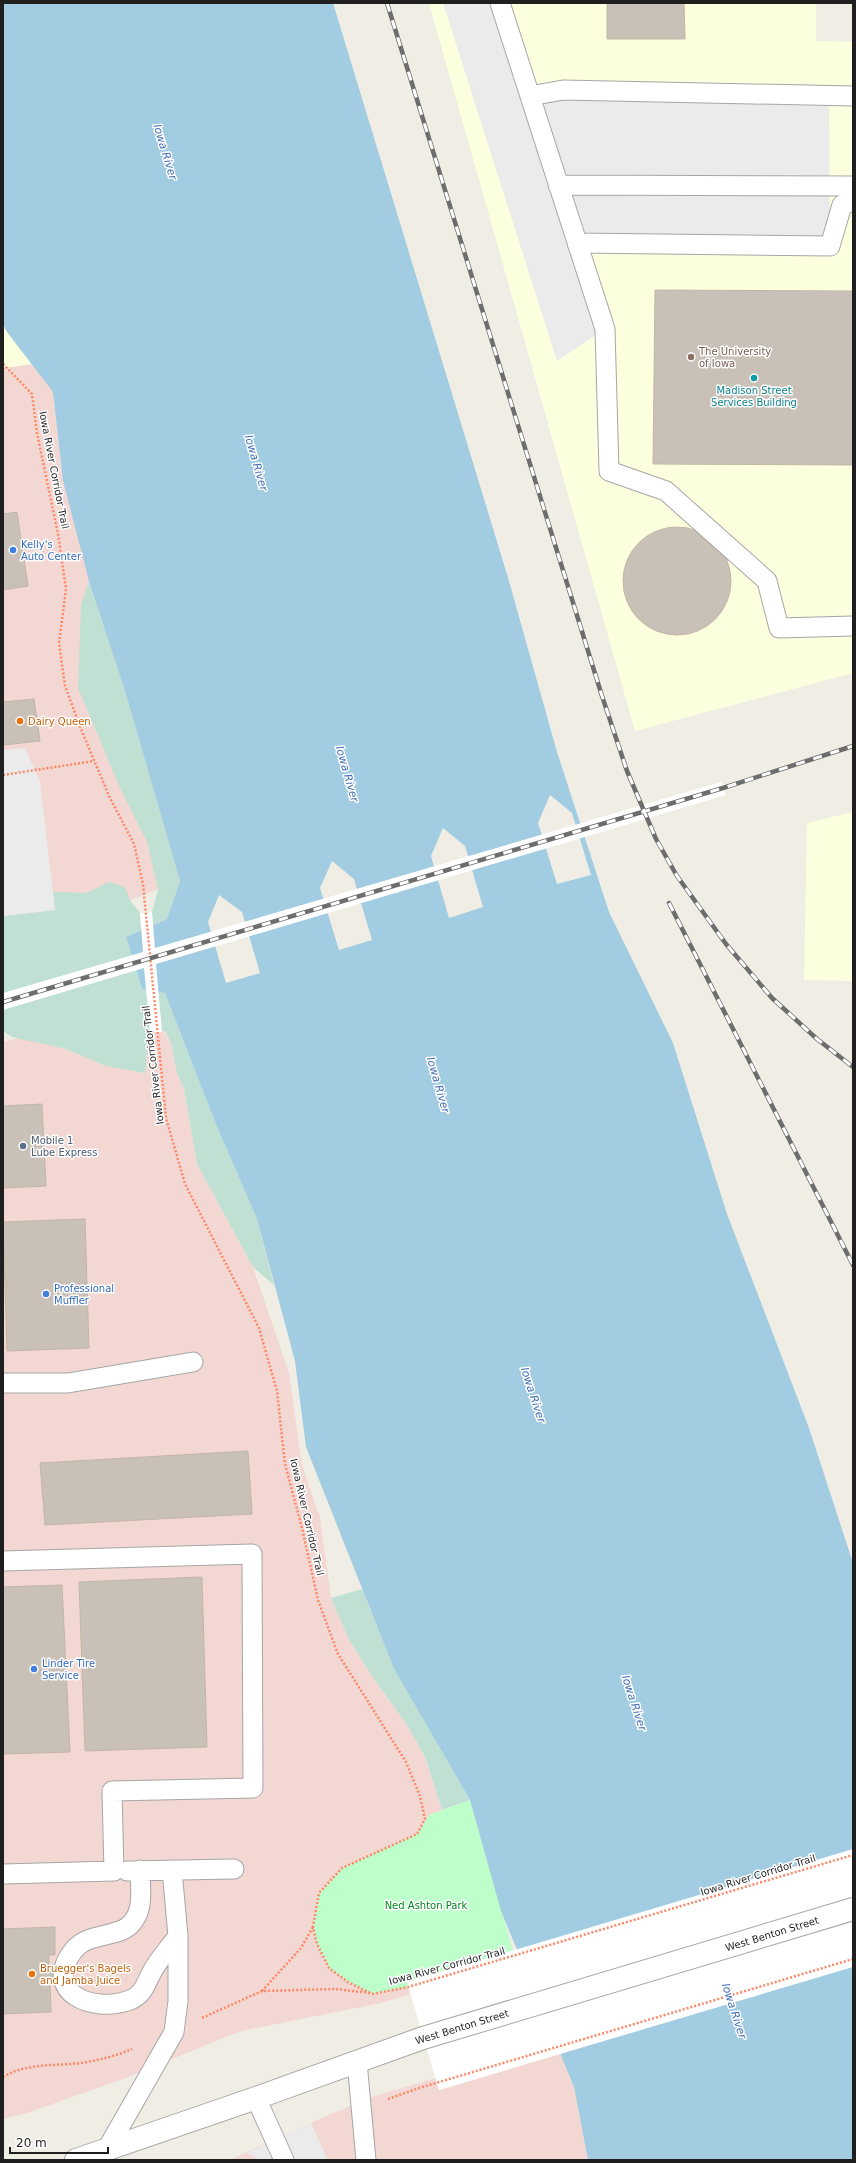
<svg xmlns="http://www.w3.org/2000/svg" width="856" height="2163" viewBox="0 0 856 2163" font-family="'DejaVu Sans',sans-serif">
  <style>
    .commercial { fill: #f2d7d2 }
    .education { fill: #fbffde }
    .wetland { fill: #c0e0d4 }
    .park { fill: #befeca }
    .parking { fill: #ebebeb }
    .water { fill: #a1cce1; fill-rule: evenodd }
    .pier { fill: #fff }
    .building { fill: #c9c1b7; stroke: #c3b6a5 }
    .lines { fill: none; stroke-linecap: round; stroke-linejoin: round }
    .service-casing { stroke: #a6a6a6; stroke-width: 21 }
    .tertiary-casing { stroke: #a6a6a6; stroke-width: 24 }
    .path { stroke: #ff8766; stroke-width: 2.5; stroke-dasharray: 2 2; stroke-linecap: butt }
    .service { stroke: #fff; stroke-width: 19 }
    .tertiary { stroke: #fff; stroke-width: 22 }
    .rail-casing { stroke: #6d6d6d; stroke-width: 4.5 }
    .rail { stroke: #fff; stroke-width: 3; stroke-dasharray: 9; stroke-linecap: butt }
    .education-dot { fill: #8d6e63; stroke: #fff; stroke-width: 1.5 }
    .culture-dot { fill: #0f9aa8; stroke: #fff; stroke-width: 1.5 }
    .shop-dot { fill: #3f7fe0; stroke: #fff; stroke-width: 1.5 }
    .food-dot { fill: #e8710a; stroke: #fff; stroke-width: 1.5 }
    .service-dot { fill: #5c6f8a; stroke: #fff; stroke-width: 1.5 }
    .labels { text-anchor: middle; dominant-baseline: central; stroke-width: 3; stroke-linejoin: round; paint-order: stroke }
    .education-label { font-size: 10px; fill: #785e54; stroke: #fff; text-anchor: start }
    .culture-label { font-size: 10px; fill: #0d838f; stroke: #fff }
    .street-label { font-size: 10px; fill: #1f1f1f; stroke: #fff }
    .shop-label { font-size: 10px; fill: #366cbe; stroke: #fff; text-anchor: start }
    .food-label { font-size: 10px; fill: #c56008; stroke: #fff; text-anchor: start }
    .service-label { font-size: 10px; fill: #4e5e75; stroke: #fff; text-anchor: start }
    .park-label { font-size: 10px; fill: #03871c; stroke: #fff }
    .water-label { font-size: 11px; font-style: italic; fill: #4370b6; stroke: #fff }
  </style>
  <rect width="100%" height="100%" fill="#f0eee4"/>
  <path class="commercial" d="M33,364l20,28 10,89 117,400 -177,67v-580z
    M164,1031l7,12 6,30 7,16 13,75 56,103 36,106 13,92 18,53 11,80 18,42 25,39 33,46 18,33 17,52 -13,5 -12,19 -75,34 -23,25 -6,34 4,17 12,24 19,14 24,12 36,-7 2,7 -29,9 -140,28 -118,48 -96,34 -24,6v-1077l15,-4 17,3 31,8 40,17 39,7 4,-40z
    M560,2054l14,33 14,73h-358l96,-44 49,-20 61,-18 3,12z"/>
  <path class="education" d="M429,3h387v38l37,1v631l-218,58z
    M3,324l4,8 26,32 -30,4z
    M853,812v169l-49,-1 3,-157z"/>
  <path class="wetland" d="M89,581l36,110 55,190 -13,38 -41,18 16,52 23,4 50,129 42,97 17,66 -21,-18 -56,-103 -13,-75 -7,-16 -6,-30 -6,-12 -16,2 -4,40 -39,-7 -40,-17 -54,-12 -9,-6v-115l52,-6 -2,-18 34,1 22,-11 16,5 5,13 10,13 12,-1 6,-23 -11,-47 -27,-54 -42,-100 3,-83z
    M362,1589l32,80 76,131 -28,10 -17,-53 -18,-32 -33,-46 -25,-39 -18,-42z"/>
  <path class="park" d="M470,1800l43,151 -106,31 1,5 -36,7 -24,-12 -19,-14 -12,-24 -4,-17 6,-34 23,-25 75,-34 12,-19z"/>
  <path class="parking" d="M443,3h60l27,93h299l1,150 -253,-3 28,86 -48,32z
    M25,748l15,34 15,128 -52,6v-166z
    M311,2123l17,37h-67l-14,-7z"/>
  <path class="water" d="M3,3h330l176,578 48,171 52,160 64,131 54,171 82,214 44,135v597h-265l-14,-73 -73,-176 -31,-111 -76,-131 -88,-222 -11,-86 -38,-142 -42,-97 -50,-129 -23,-4 -16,-52 41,-18 13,-38 -55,-190 -36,-110 -26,-100 -10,-89 -46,-60 -4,-8zM550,795l22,18 19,62 -34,9 -19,-61zM443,828l22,18 18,61 -34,11 -18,-62zM332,861l22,18 18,61 -33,10 -19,-62zM219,895l23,17 18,61 -34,10 -18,-61z"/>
  <path class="pier" d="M721,782l5,13 -570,169 6,68h-12l-6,-64 -141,42v-17l140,-41 -3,-39 12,-1 3,36z
    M853,1849v118l-414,123 -32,-108z"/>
  <path class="building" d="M607,3h77l1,36h-78z
    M655,290l198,1v174l-200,-1z
    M17,512l11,74 -25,4v-76z
    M623 581a54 54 0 1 1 108 0a54 54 0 1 1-108 0Z
    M34,699l6,42 -37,4v-43z
    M42,1104l4,82 -43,2v-82z
    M85,1219l4,129 -82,3 -4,-129z
    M248,1451l4,63 -207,11 -5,-62z
    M202,1577l5,170 -122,4 -6,-169z
    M62,1585l8,167 -67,2v-167z
    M55,1927v28h-6v10h7l1,17 -7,1 1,29 -48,2v-85z"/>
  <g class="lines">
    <defs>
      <path id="service" d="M500,3l105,326 4,142 57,20 101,90 12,47 74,-2
        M530,96l33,-6 290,6
        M558,185l295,1
        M577,243l253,3 12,-41 11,-4
        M3,1383h65l125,-21
        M3,1561l249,-7 1,234 -141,3 2,80 -111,3
        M140,1870c0,20 5,40 -10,55 -13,13 -43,7 -57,26 -31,41 19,63 57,49 14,-5 16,-18 23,-30 7,-12 17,-23 25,-34
        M127,1871l107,-2
        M357,2062l9,98
        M256,2098l28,62
        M107,2149l67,-117 4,-31v-65l-6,-66"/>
      <path id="tertiary" d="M76,2160l180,-62 167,-60 430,-129"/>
    </defs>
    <use href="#service" class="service-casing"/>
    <use href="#tertiary" class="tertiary-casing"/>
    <path class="path" d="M3,364l29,30 5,39 21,101 8,55 -7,54 6,43 16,43 28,67 25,48 9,40 23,234 19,66 74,144 18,63 8,73 17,64 16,72 20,54 68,108 14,34 5,23 -8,15 -75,34 -23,25 -6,34 4,17 12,24 19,14 24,12 36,-7 445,-132
      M3,775l91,-14
      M262,1991l39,-43 12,-21
      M202,2018l60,-27 73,-2 35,4
      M3,2077c22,-14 53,-11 78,-14 18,-3 35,-7 51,-14
      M388,2099l31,-11 434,-129"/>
    <use href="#service" class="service"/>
    <use href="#tertiary" class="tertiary"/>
    <defs>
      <path id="rail" d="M387,3l215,693 25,75 29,68 21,37 49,68 46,54 45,41 36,28
        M669,903l184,362
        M3,1002l720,-214 130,-42"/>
    </defs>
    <use href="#rail" class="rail-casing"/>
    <use href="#rail" class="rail"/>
  </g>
  <circle class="education-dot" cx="691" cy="357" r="4"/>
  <circle class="culture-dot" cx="754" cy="378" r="4"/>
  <g class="shop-dot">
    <circle cx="13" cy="550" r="4"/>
    <circle cx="46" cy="1294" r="4"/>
    <circle cx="34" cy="1669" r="4"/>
  </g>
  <g class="food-dot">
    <circle cx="20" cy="721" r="4"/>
    <circle cx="32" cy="1974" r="4"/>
  </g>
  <circle class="service-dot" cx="23" cy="1146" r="4"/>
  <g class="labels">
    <g class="education-label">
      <text x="699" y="351">The University<tspan x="699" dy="12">of Iowa</tspan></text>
    </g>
    <g class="culture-label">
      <text x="754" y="390">Madison Street<tspan x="754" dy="12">Services Building</tspan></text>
    </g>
    <g class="street-label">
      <text transform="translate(54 470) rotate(79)">Iowa River Corridor Trail</text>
      <text transform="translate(153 1065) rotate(-97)">Iowa River Corridor Trail</text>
      <text transform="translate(307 1517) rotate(77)">Iowa River Corridor Trail</text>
      <text transform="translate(758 1875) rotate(-17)">Iowa River Corridor Trail</text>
      <text transform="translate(772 1934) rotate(-17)">West Benton Street</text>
      <text transform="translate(447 1966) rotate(-15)">Iowa River Corridor Trail</text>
      <text transform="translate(462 2027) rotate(-17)">West Benton Street</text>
    </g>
    <g class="shop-label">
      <text x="21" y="544">Kelly's<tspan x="21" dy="12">Auto Center</tspan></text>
      <text x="54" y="1288">Professional<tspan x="54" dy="12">Muffler</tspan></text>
      <text x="42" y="1663">Linder Tire<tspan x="42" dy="12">Service</tspan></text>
    </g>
    <g class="food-label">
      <text x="28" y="721">Dairy Queen</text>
      <text x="40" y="1968">Bruegger's Bagels<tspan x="40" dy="12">and Jamba Juice</tspan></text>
    </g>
    <g class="service-label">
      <text x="31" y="1140">Mobile 1<tspan x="31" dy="12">Lube Express</tspan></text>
    </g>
    <g class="park-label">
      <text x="426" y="1905">Ned Ashton Park</text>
    </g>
    <g class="water-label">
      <text transform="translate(165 152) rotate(73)">Iowa River</text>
      <text transform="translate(256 463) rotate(74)">Iowa River</text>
      <text transform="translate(347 774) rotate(74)">Iowa River</text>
      <text transform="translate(438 1085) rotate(74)">Iowa River</text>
      <text transform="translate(533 1395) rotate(72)">Iowa River</text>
      <text transform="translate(634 1703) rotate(72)">Iowa River</text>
      <text transform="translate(734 2011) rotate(72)">Iowa River</text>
    </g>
  </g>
  <rect width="856" height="2163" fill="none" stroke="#1f1f1f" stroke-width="8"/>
  <path d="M10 2147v6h98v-6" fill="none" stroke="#1f1f1f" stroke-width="2"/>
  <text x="16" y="2147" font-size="12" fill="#1f1f1f" stroke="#ffffff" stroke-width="3" paint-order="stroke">20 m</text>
</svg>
